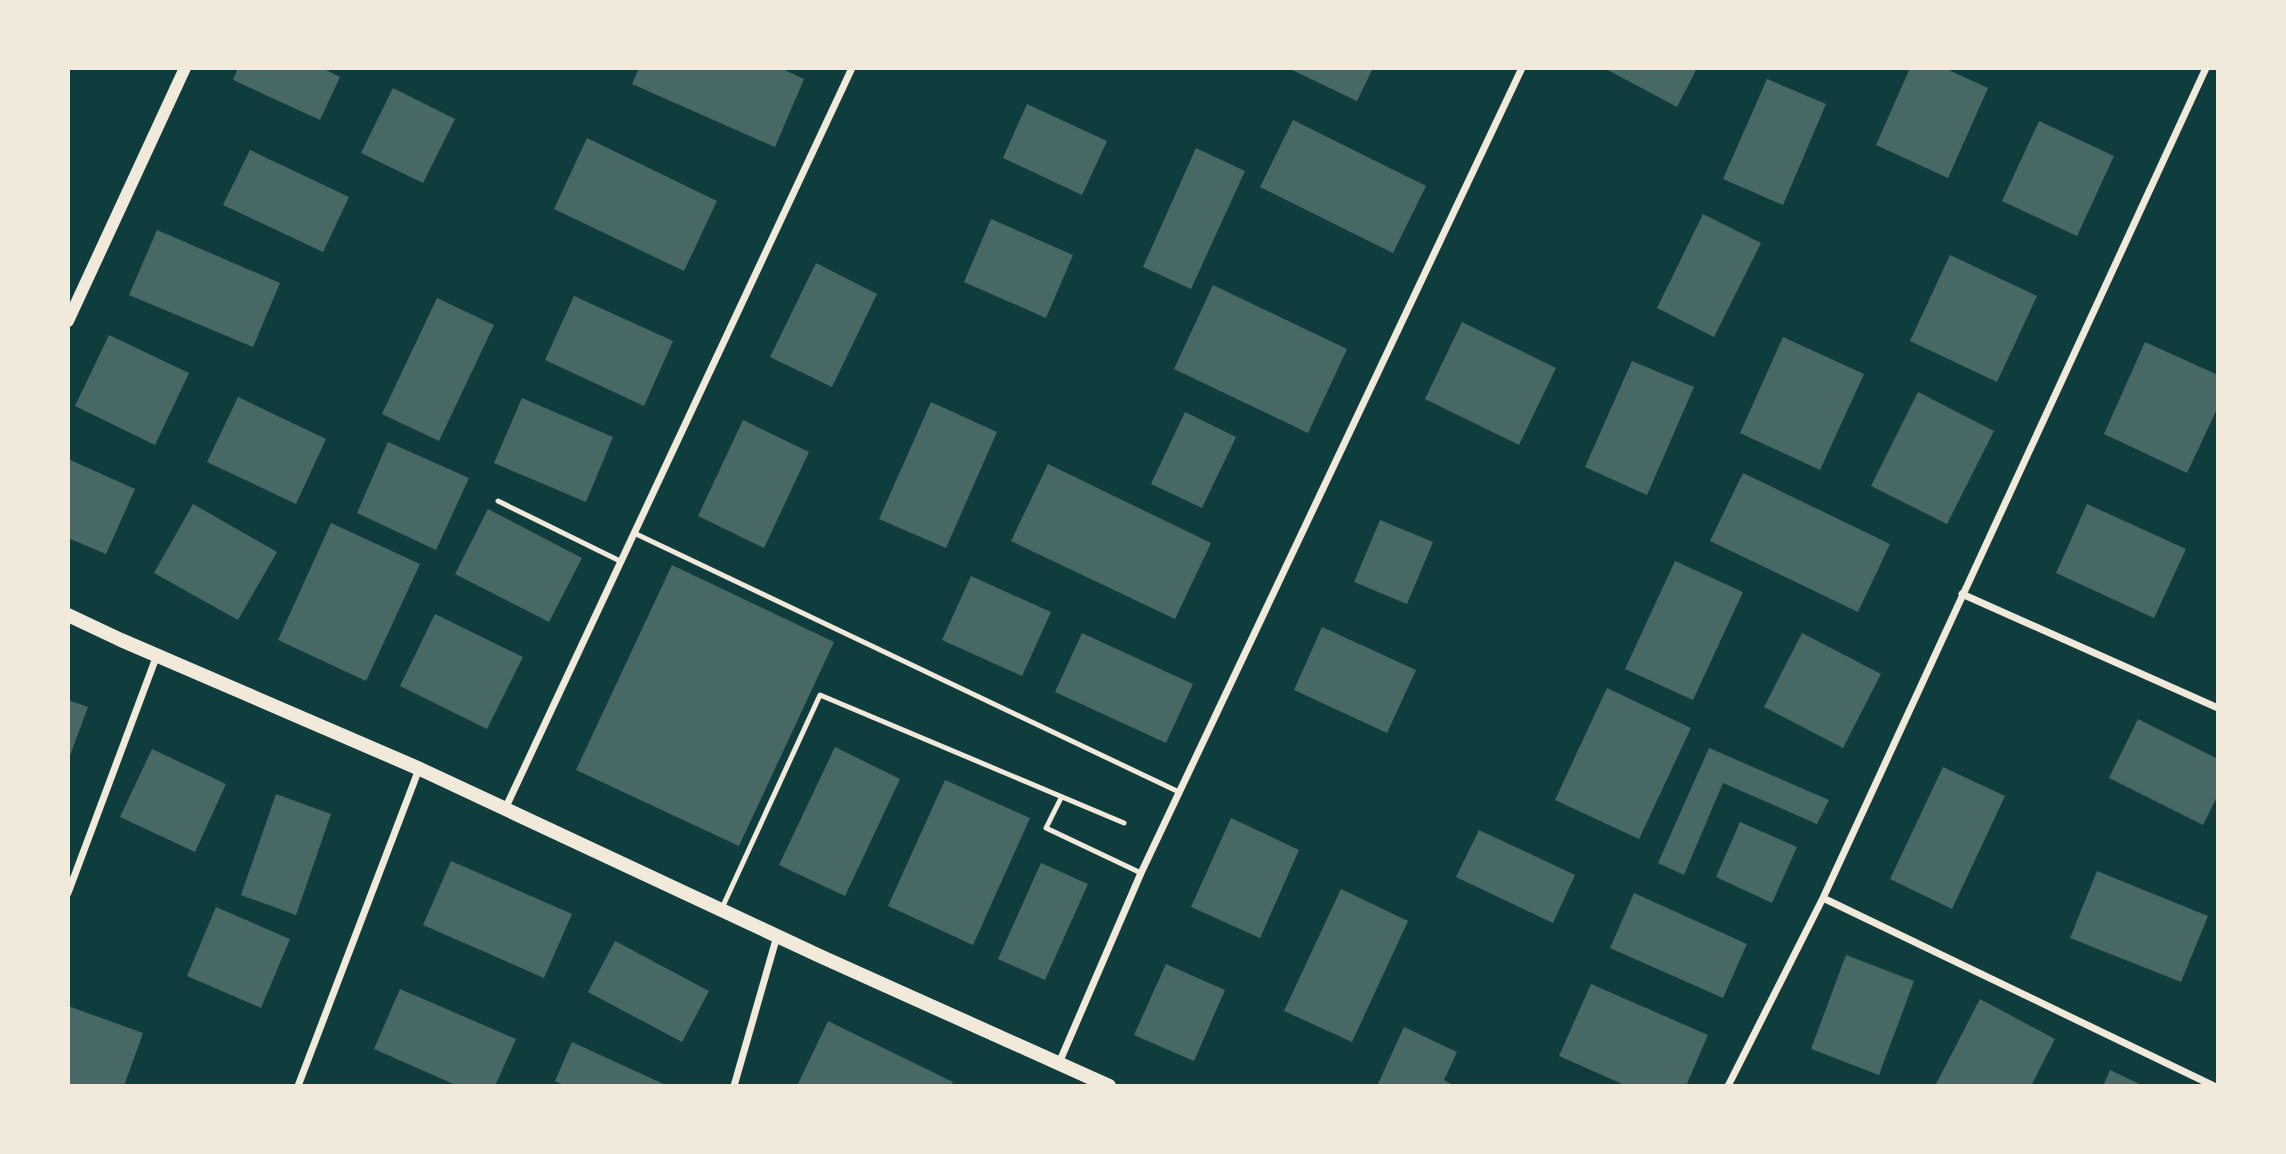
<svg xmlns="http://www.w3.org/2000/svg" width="2286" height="1154" viewBox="0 0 2286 1154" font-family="Ubuntu,sans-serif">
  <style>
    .building { fill: #486865 }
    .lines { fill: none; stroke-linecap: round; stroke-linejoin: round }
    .service { stroke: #f1e9da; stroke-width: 5 }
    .minor { stroke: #f1e9da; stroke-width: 7 }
    .tertiary { stroke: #f1e9da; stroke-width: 12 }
    .secondary { stroke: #f1e9da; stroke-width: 14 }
  </style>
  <rect width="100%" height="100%" fill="#0f3d3e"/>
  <path class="building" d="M238,68h84l18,9 -20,43 -87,-40z
    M639,68h141l24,11 -29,68 -143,-63z
    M1288,68h85l-16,33z
    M1604,68h93l-20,39z
    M1910,68h34l44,20 -40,90 -72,-33z
    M1767,79l59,25 -43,101 -60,-26z
    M393,88l62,31 -32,64 -62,-30z
    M1027,104l80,37 -25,54 -79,-37z
    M1293,120l133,66 -33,67 -133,-66z
    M2039,121l75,35 -37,80 -75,-35z
    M587,138l130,63 -33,70 -130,-62z
    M1196,148l49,23 -54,118 -48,-22z
    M250,150l99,47 -26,55 -100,-47z
    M1703,214l58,29 -47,94 -57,-29z
    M991,219l82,36 -27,63 -82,-36z
    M157,230l123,53 -27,64 -124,-52z
    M1950,255l87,41 -40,86 -87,-41z
    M816,263l61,31 -45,93 -62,-30z
    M1213,285l134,64 -39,84 -134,-64z
    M574,296l99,45 -29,65 -99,-46z
    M437,298l57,27 -55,116 -57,-27z
    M1462,322l94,46 -37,77 -94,-46z
    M109,335l80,38 -34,72 -80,-39z
    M1783,337l81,37 -44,96 -80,-37z
    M2145,342l73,33v32l-31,66 -83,-39z
    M1632,361l62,26 -47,108 -62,-28z
    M1918,392l76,39 -47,93 -76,-38z
    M238,397l88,42 -30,65 -89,-42z
    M522,398l91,39 -27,65 -92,-39z
    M931,402l66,30 -51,116 -67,-29z
    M1185,412l51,25 -34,71 -51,-24z
    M743,420l66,32 -45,96 -66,-32z
    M388,442l81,36 -33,72 -79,-37z
    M68,459l67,30 -29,65 -38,-16z
    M1048,464l163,79 -36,76 -164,-78z
    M1743,473l147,71 -32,68 -148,-71z
    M193,504l84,48 -39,68 -84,-47z
    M2087,504l99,45 -32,69 -98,-45z
    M488,509l94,49 -33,64 -94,-48z
    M1380,520l53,22 -26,62 -53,-22z
    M331,523l89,41 -54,117 -88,-41z
    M1675,561l68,31 -50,108 -68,-31z
    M672,565l162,77 -95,204 -163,-76z
    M971,576l80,36 -29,64 -80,-36z
    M435,614l88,43 -36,72 -87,-43z
    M1322,627l94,43 -29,63 -93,-43z
    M1082,633l111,51 -27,59 -111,-51z
    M1802,633l79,41 -38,74 -79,-41z
    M1607,688l84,40 -52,111 -84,-39z
    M68,700l20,7 -19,51h-1z
    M2138,719l80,40v36l-15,30 -94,-47z
    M835,747l65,32 -55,117 -66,-31z
    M1709,748l120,52 -12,24 -94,-41 -39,92 -26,-12z
    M152,749l74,35 -31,68 -75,-35z
    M1943,767l62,29 -53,113 -62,-30z
    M945,780l85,38 -57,127 -85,-39z
    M276,794l55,20 -35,101 -55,-20z
    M1231,818l68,32 -39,88 -69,-31z
    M1740,822l57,25 -25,56 -56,-26z
    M1479,830l96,45 -22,48 -97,-46z
    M451,861l121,53 -28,64 -121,-53z
    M1041,863l47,21 -43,96 -47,-21z
    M2097,871l111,45 -27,66 -111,-44z
    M1341,889l67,32 -56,121 -68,-31z
    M1634,893l113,51 -24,54 -113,-50z
    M216,907l74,32 -29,69 -74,-32z
    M615,941l94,50 -27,51 -94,-50z
    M1846,955l68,26 -35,94 -68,-26z
    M1166,964l59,26 -31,71 -60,-26z
    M1591,984l117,51 -22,51h-59l-68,-30z
    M400,989l116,50 -21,47h-37l-84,-37z
    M1980,999l75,40 -24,47h-96z
    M68,1006l75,27 -19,53h-56z
    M828,1021l125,61 -2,4h-154z
    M1404,1027l53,25 -13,28 11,6h-78z
    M572,1042l96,44h-103l-10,-5z
    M2110,1070l34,16h-41z"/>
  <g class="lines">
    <path class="service" d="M498,501l122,60
      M634,533l545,259
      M1061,798l-15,30 95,45
      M722,908l98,-213 304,128"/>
    <path class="minor" d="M1962,594l256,114
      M505,809l347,-741
      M68,893l89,-238
      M1823,898l391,188
      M1059,1063l82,-190 381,-805
      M298,1086l121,-317
      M734,1086l43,-150
      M1728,1086l95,-188 383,-830"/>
    <path class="tertiary" d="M68,321l117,-253"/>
    <path class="secondary" d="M68,615l53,25 299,129 402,188 287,129"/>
  </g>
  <rect width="2286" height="1154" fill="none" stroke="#f1e9da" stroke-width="140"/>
</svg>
